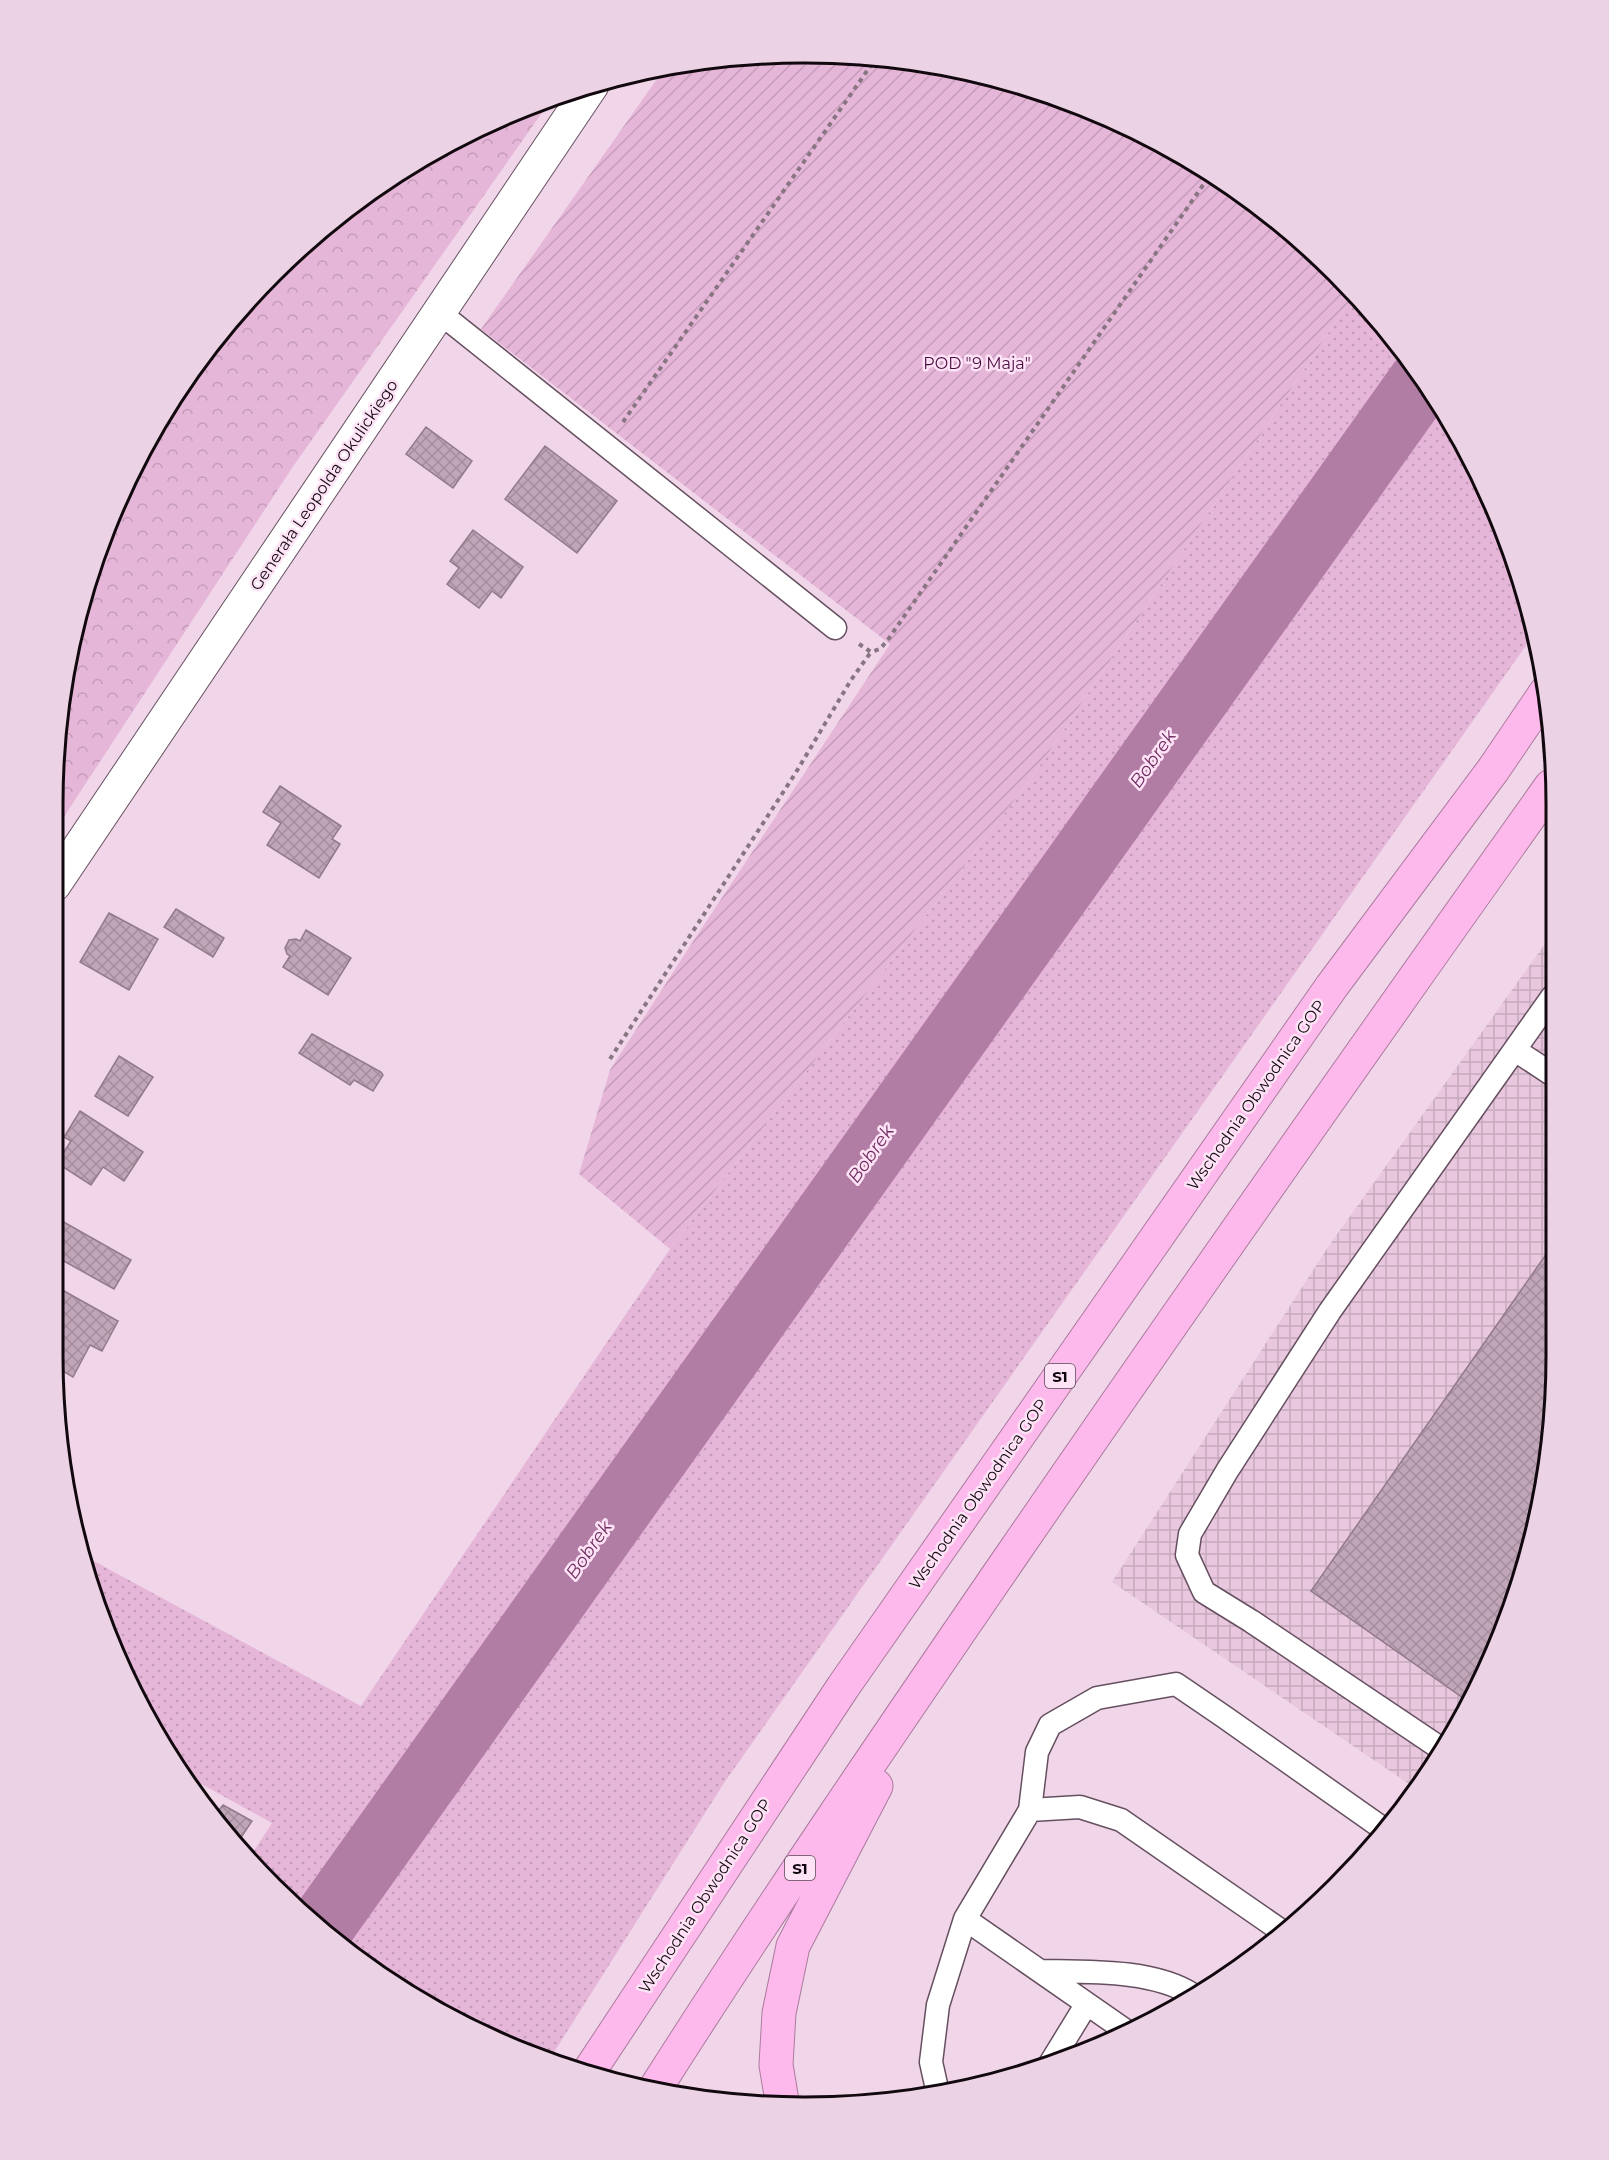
<svg xmlns="http://www.w3.org/2000/svg" width="1609" height="2160" viewBox="0 0 1609 2160" font-family="Montserrat,sans-serif">
  <style>
    .industrial { fill: url(#industrial-grid) }
    .grass { fill: url(#grass-dots) }
    .forest { fill: url(#forest-crowns) }
    .garden { fill: url(#garden-furrows) }
    .lines { fill: none; stroke-linecap: round; stroke-linejoin: round }
    .river { stroke: #b27da5; stroke-width: 66 }
    .building { fill: url(#building-cross-hatch); stroke: #927a8b; stroke-width: 1.5 }
    .service-casing { stroke: #665060; stroke-width: 25 }
    .minor-casing { stroke: #665060; stroke-width: 35 }
    .motorway-casing { stroke: #ab7b9e; stroke-width: 35 }
    .path { stroke: #887582; stroke-width: 4; stroke-dasharray: 4.5 4.5; stroke-linecap: butt }
    .service { stroke: #fff; stroke-width: 22 }
    .minor { stroke: #fff; stroke-width: 33 }
    .motorway { stroke: #fdb9eb; stroke-width: 33 }
    .labels { text-anchor: middle; dominant-baseline: central; stroke-width: 5; stroke-linejoin: round; paint-order: stroke }
    .shield { fill: #fee3f7; stroke: #594a55; stroke-width: 1.5 }
    .shield-label { font-size: 15px; font-weight: bold; fill: #12090f }
    .park-label { font-size: 16px; fill: #4b0a40; stroke: #fee3f7 }
    .street-label { font-size: 16px; fill: #12090f; stroke: #fee3f7 }
    .water-label { font-size: 18px; font-style: italic; fill: #6f2e61; stroke: #fee3f7 }
    .rim { fill: none; stroke: #12090f; stroke-width: 3 }
  </style>
  <defs>
    <pattern id="industrial-grid" width="8" height="8" patternUnits="userSpaceOnUse" patternTransform="scale(1.5)"><rect width="8" height="8" fill="#e9c7df"/><path d="M0 4h8M4 0v8" fill="none" stroke="#c7aabe"/></pattern>
    <pattern id="grass-dots" width="8" height="8" patternUnits="userSpaceOnUse" patternTransform="scale(1.5)"><rect width="8" height="8" fill="#e6b6d9"/><path d="M2 2h.1M6 6h.1" fill="none" stroke="#c49bb9" stroke-width="1.8" stroke-linecap="round"/></pattern>
    <pattern id="forest-crowns" width="20" height="18" patternUnits="userSpaceOnUse" patternTransform="scale(1.5)"><rect width="20" height="18" fill="#e6b6d9"/><path d="M2 6a3 3 0 1 1 6 0M12 15a3 3 0 1 1 6 0" fill="none" stroke="#c49bb9"/></pattern>
    <pattern id="garden-furrows" width="10" height="10" patternUnits="userSpaceOnUse" patternTransform="scale(1.5)"><rect width="10" height="10" fill="#e6b6d9"/><path d="M-1 1l2-2M0 10L10 0M9 11l2-2" fill="none" stroke="#c49bb9"/></pattern>
    <pattern id="building-cross-hatch" width="8" height="8" patternUnits="userSpaceOnUse" patternTransform="scale(1.5)"><rect width="8" height="8" fill="#c0a6b8"/><path d="M0 0l8 8M0 8l8-8" fill="none" stroke="#a48e9d"/></pattern>
  </defs>
  <rect width="100%" height="100%" fill="#f1d6e9"/>
  <path class="industrial" d="M1552,934l3,471 -38,192 -61,134 -41,57 -303,-206 216,-335z"/>
  <path class="grass" d="M1353,296l48,51 98,170 33,120 -808,1146 -173,274 -79,-27 -86,-49 -113,-94 -23,-30 22,-34 -85,-47 -34,-44 -74,-179 282,153 309,-457 363,-473z"/>
  <path class="forest" d="M551,100l-259,368 -238,364v-76l24,-146 32,-94 69,-129 94,-114 74,-65 125,-78z"/>
  <path class="garden" d="M756,54l147,5 144,34 134,60 120,86 52,57 -320,480 -363,473 -91,-75 31,-104 80,-124 200,-302 -409,-315 183,-260z"/>
  <g class="lines">
    <path class="river" d="M321,1927l1100,-1545"/>
  </g>
  <path class="building" d="M426,427l46,34 -19,27 -47,-34z
    M545,446l72,55 -40,52 -72,-54z
    M473,530l50,37 -22,31 -9,-7 -13,17 -32,-24 12,-16 -9,-7z
    M280,786l61,40 -9,13 8,5 -21,34 -52,-33 14,-22 -18,-11z
    M176,909l48,29 -11,19 -49,-30z
    M109,913l49,26 -29,51 -49,-28z
    M306,930l45,28 -23,37 -45,-28 7,-11 -3,-2 -2,-6 4,-8 7,-1 4,2z
    M312,1034l69,38 2,3 -10,16 -19,-11 -4,5 -51,-32z
    M119,1056l34,21 -25,39 -33,-20z
    M80,1111l63,41 -19,29 -21,-14 -12,18 -34,-22 14,-22 -7,-4z
    M53,1216l78,44 -17,29 -61,-34z
    M1554,1243l1,162 -38,192 -48,105 -158,-111z
    M64,1291l54,30 -16,30 -12,-6 -17,32 -19,-11 -2,-10 1,-51 3,2z
    M223,1805l29,16 -14,21 -22,-28z"/>
  <g class="lines">
    <defs>
      <path id="service" d="M440,313l395,315
        M1515,1050l38,25
        M1443,1750l-192,-129 -47,-29 -17,-37 3,-21 37,-63 103,-160 222,-314
        M1030,1810l50,-3 41,13 162,112
        M965,1919l65,-109 7,-58 13,-27 47,-27 79,-14 47,32 162,114
        M1040,1971c46,1 113,-2 153,24
        M1048,2067l38,-62
        M937,2089l-6,-27 7,-57 27,-86 164,114"/>
      <path id="minor" d="M54,885l538,-800"/>
      <path id="motorway" d="M590,2070l253,-383 489,-701 161,-216 53,-78
        M653,2092c117,-184 240,-364 363,-543 176,-256 355,-510 535,-763
        M782,2101l-6,-36 3,-52 14,-67 83,-160"/>
    </defs>
    <use href="#service" class="service-casing"/>
    <use href="#minor" class="minor-casing"/>
    <use href="#motorway" class="motorway-casing"/>
    <path class="path" d="M623,422l253,-364
      M859,644l12,8 9,-3 7,-8 323,-466
      M610,1059l185,-285 56,-94 20,-28"/>
    <use href="#service" class="service"/>
    <use href="#minor" class="minor"/>
    <use href="#motorway" class="motorway"/>
  </g>
  <g class="labels">
    <g class="shield">
      <rect x="1045" y="1364" width="30" height="24" rx="4.5"/>
      <rect x="785" y="1856" width="30" height="24" rx="4.5"/>
    </g>
    <g class="shield-label">
      <text x="1060" y="1376">S1</text>
      <text x="800" y="1868">S1</text>
    </g>
    <g class="park-label">
      <text x="977" y="363">POD "9 Maja"</text>
    </g>
    <g class="street-label">
      <text transform="translate(324 485) rotate(-56)">Generała Leopolda Okulickiego</text>
      <text transform="translate(1256 1095) rotate(-55)">Wschodnia Obwodnica GOP</text>
      <text transform="translate(978 1494) rotate(-55)">Wschodnia Obwodnica GOP</text>
      <text transform="translate(705 1896) rotate(-57)">Wschodnia Obwodnica GOP</text>
    </g>
    <g class="water-label">
      <text transform="translate(1153 759) rotate(-55)">Bobrek</text>
      <text transform="translate(871 1154) rotate(-55)">Bobrek</text>
      <text transform="translate(589 1550) rotate(-55)">Bobrek</text>
    </g>
  </g>
  <path d="M0 0H1609V2160H0ZM804 63H805A741 741 0 0 1 1546 804V1356A741 741 0 0 1 805 2097H804A741 741 0 0 1 63 1356V804A741 741 0 0 1 804 63Z" fill="#ebd2e4" fill-rule="evenodd"/>
  <path class="rim" d="M804 63H805A741 741 0 0 1 1546 804V1356A741 741 0 0 1 805 2097H804A741 741 0 0 1 63 1356V804A741 741 0 0 1 804 63Z"/>
</svg>
